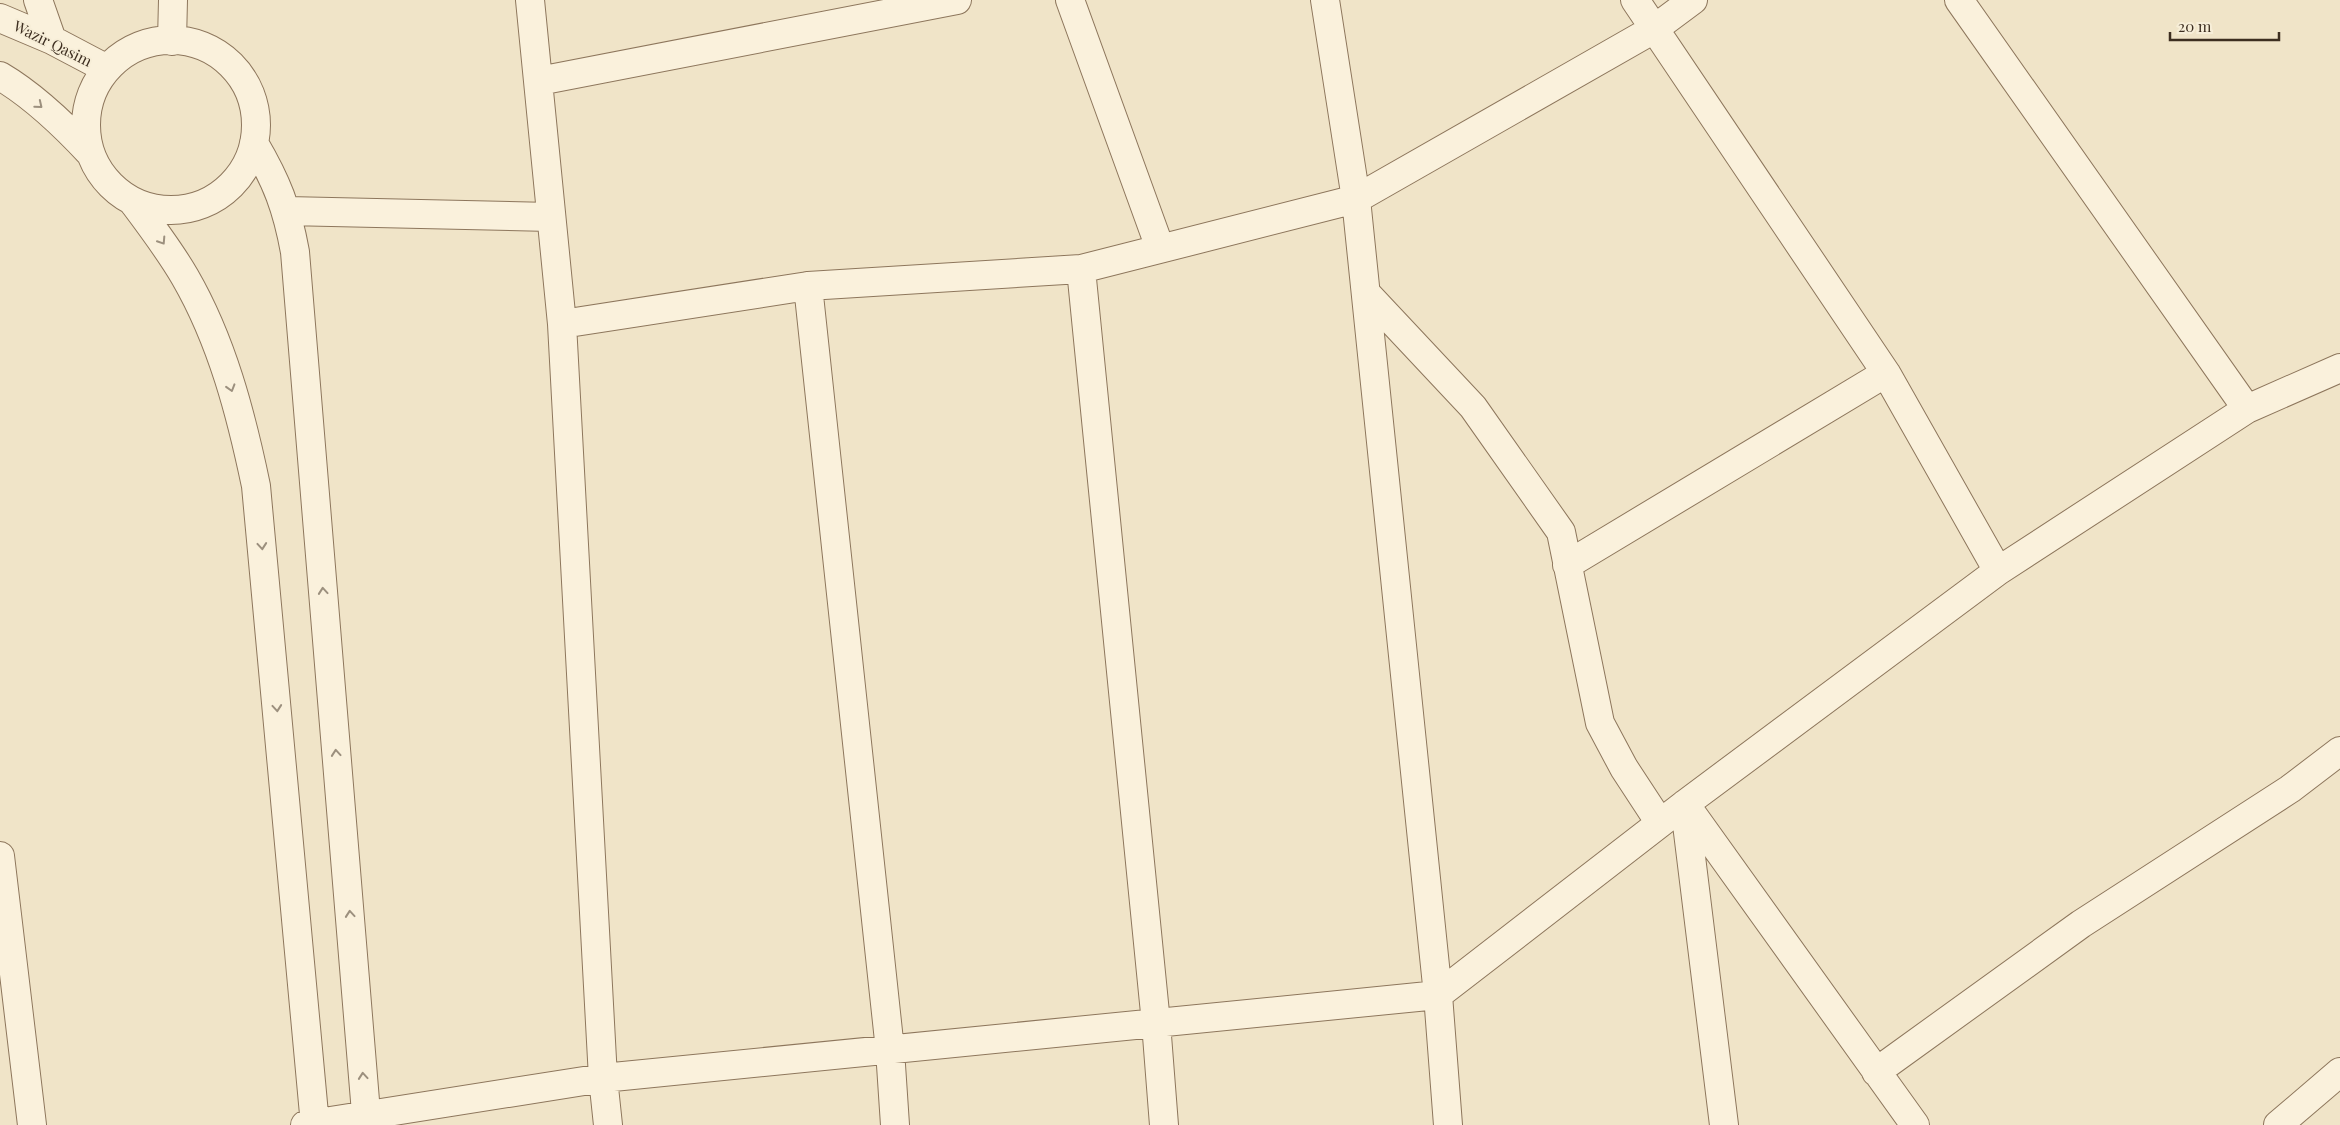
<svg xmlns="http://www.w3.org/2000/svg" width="2340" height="1125" viewBox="0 0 2340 1125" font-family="'Playfair Display',serif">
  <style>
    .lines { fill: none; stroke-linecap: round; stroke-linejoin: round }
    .minor-casing { stroke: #8d765c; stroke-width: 30 }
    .minor { stroke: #faf1dc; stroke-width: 28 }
    .oneway { stroke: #9c907e }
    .labels { text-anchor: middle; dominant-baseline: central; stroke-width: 4; stroke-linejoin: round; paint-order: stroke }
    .street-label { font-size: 15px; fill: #3d2e20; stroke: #f7eed8 }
  </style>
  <rect width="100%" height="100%" fill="#f0e4c8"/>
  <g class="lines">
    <defs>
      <path id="minor" d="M38,0l14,40
        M530,0l32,324 41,754 5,47
        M1070,0l90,248
        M1325,0l31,199 82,796 10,130
        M1635,0l251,373 112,198
        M1959,0l288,409
        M0,18l52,22 55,29
        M86 125a85 85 0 1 1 170 0a85 85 0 1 1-170 0Z
        M172,41l1,-41
        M0,76c34,20 63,48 90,77
        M539,81l418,-81
        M254,143c23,39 33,65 41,109l72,873
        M133,202c18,24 37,49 52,75 37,64 56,137 71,209l59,639
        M287,211l264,6
        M1081,269l75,754 8,102
        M808,286l82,764 5,75
        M1367,294l106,113 88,125 39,191 24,45 36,55
        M562,324l246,-38 273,-17 275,-70 298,-170 39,-29
        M1567,565l319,-192
        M1685,804l230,321
        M1685,808l39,317
        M0,856l32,269
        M1876,1072l205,-148 209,-135 50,-38
        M305,1125l298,-47 835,-83 247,-191 313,-233 249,-162 93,-41
        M2278,1125l62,-53"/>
    </defs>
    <use href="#minor" class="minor-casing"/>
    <use href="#minor" class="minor"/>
  </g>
  <defs><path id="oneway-chevron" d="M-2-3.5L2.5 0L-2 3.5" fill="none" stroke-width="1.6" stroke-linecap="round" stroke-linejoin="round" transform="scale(1.25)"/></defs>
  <g class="oneway">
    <use href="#oneway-chevron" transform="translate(39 105) rotate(39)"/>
    <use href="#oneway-chevron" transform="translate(162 241) rotate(57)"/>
    <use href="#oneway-chevron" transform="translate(231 388) rotate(73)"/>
    <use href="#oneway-chevron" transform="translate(262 546) rotate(85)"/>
    <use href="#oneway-chevron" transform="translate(323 591) rotate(-95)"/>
    <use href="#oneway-chevron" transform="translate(277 708) rotate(85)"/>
    <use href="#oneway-chevron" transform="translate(336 753) rotate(-95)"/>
    <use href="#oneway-chevron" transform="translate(350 914) rotate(-95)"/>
    <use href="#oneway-chevron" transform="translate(363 1076) rotate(-95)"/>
  </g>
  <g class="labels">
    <g class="street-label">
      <text transform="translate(53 43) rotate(26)">Wazir Qasim</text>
    </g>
  </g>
  <path d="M2170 32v8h109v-8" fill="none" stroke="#3d2e20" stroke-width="2.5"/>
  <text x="2178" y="32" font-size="15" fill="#3d2e20" stroke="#f7eed8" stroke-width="4" paint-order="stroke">20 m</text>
</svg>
